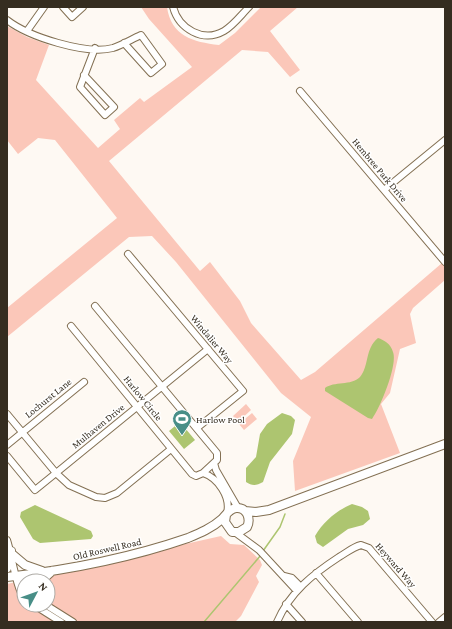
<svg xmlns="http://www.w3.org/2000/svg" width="452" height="629" viewBox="0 0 452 629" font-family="'Crimson Pro',serif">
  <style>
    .green { fill: #fbc7b9; fill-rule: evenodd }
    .water { fill: #adc570 }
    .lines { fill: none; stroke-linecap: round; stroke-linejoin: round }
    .stream { stroke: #adc570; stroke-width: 1.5 }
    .street-casing { stroke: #837053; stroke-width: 8 }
    .secondary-casing { stroke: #837053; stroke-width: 10 }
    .street { stroke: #fff; stroke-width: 6 }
    .secondary { stroke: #fff; stroke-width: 8 }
    .labels { text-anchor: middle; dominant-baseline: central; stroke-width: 3; stroke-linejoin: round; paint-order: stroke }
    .street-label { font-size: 10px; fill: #352d20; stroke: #fff }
    .poi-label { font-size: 10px; fill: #352d20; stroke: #fff; text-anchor: start }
  </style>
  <rect width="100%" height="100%" fill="#fef9f3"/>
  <path class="green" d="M141,7h26c4,29 26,35 52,38l16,-12 26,-26h37l-28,24 30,39 -10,7 -22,-25 -26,-2 -133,111 91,110 10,-9 30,39 11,22 50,57 14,-8 127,-109 3,4v13l-32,28 -3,6 6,29 -16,6 -10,44 -9,11 19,49 -105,38 -2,-30 18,-44 -30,-24 -105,-131 -24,-26 -23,1 -122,100v-29l110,-90 -62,-78 -17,-2 -20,16 -11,-14v-114l20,11 22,8 -13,35 62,68 22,-19 -6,-9 26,-22 4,4 48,-35 -43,-48z
    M246,404l5,6 -13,12 -5,-6z
    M252,413l5,6 -13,11 -5,-6z
    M221,536l9,8 14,1 16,15 2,5 -6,11 3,6 -18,34 -6,6h-228v-38zM24,581h24v24h-24z"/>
  <path class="water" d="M378,338c6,2 13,6 15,14 5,13 -13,56 -21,67l-4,-1 -43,-27v-3c9,-7 26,-2 35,-11 9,-10 5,-29 18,-39z
    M282,413l9,3 4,4 -3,14 -22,28 -7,20c-7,4 -11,4 -17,0v-14l10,-11 4,-23 7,-10z
    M180,422l15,18 -11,9 -15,-18z
    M352,504l10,3 6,4 2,8 -7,6 -15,4 -25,18 -6,-4 -2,-7c9,-15 21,-25 37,-32z
    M35,505l56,26 2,5 -2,3 -51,4 -7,-4 -13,-22 1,-5z"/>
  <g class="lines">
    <path class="stream" d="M263,551l17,-24 5,-13
      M204,622l57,-67"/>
    <defs>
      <path id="street" d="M63,7l9,10 11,-10
        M173,7c6,22 30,36 51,24 10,-6 17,-16 25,-24
        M7,20c22,17 79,35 106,28 9,-3 19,-9 28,-13l21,29 -11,9 -27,-30
        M27,31l17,-24
        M84,75l30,32 -9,8 -25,-28 15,-39
        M300,91l145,171
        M384,190l61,-50
        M128,254l115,137 -46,37
        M71,326l121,148 4,2 7,-3 14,-13v-7l-122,-147
        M7,414l49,59 152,-124
        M7,445l77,-63
        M7,456l28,34 21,-17 13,12 27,12 9,1 12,-5 54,-44
        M214,463l2,7 22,38
        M203,473c15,5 28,24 24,40
        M236,533l23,17 37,40
        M7,540c5,15 9,48 17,58
        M316,573l42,49
        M17,576l7,10
        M284,576l8,2 8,8
        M286,604l16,18
        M34,605l27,17
        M46,605l27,17
        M277,622c13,-30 36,-48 62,-65 7,-4 14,-10 22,-12l8,3 63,74
        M439,622l6,-5"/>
      <path id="secondary" d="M245,511l11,1 13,-2 176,-66
        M12,554l13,11 17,6
        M7,568l4,-17
        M7,577c61,-7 123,-19 181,-39 12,-5 24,-10 34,-19 4,-4 7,-10 14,-11 11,-1 15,11 11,19l-8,5h-7l-7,-10 1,-7
        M41,581l11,-10"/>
    </defs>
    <use href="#street" class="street-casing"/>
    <use href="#secondary" class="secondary-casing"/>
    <use href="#street" class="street"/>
    <use href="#secondary" class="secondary"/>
  </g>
  <defs>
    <symbol id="stadium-pin" viewBox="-11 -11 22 30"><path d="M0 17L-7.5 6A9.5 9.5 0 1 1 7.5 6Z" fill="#488e87" stroke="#fff"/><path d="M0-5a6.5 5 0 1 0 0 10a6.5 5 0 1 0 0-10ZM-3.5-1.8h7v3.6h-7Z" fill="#fff"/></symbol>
  </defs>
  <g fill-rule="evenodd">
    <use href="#stadium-pin" x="171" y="408" width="22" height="30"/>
  </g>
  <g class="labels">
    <g class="street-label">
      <text transform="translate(380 170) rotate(50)">Hembree Park Drive</text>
      <text transform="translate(212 339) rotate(50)">Windalier Way</text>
      <text transform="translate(48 398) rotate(-39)">Lochurst Lane</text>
      <text transform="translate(143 398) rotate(51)">Harlow Circle</text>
      <text transform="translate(98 426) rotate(-39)">Mulhaven Drive</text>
      <text transform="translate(107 549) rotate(-13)">Old Roswell Road</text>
      <text transform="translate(396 565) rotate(49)">Heyward Way</text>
    </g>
    <g class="poi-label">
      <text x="196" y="419">Harlow Pool</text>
    </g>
  </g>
  <rect width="452" height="629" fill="none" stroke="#352d20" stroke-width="16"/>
  <g transform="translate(36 593) rotate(49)"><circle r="19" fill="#ffffff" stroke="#aeaba6"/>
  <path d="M0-3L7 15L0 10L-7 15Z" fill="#488e87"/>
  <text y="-6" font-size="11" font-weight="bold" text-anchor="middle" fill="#352d20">N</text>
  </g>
</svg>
